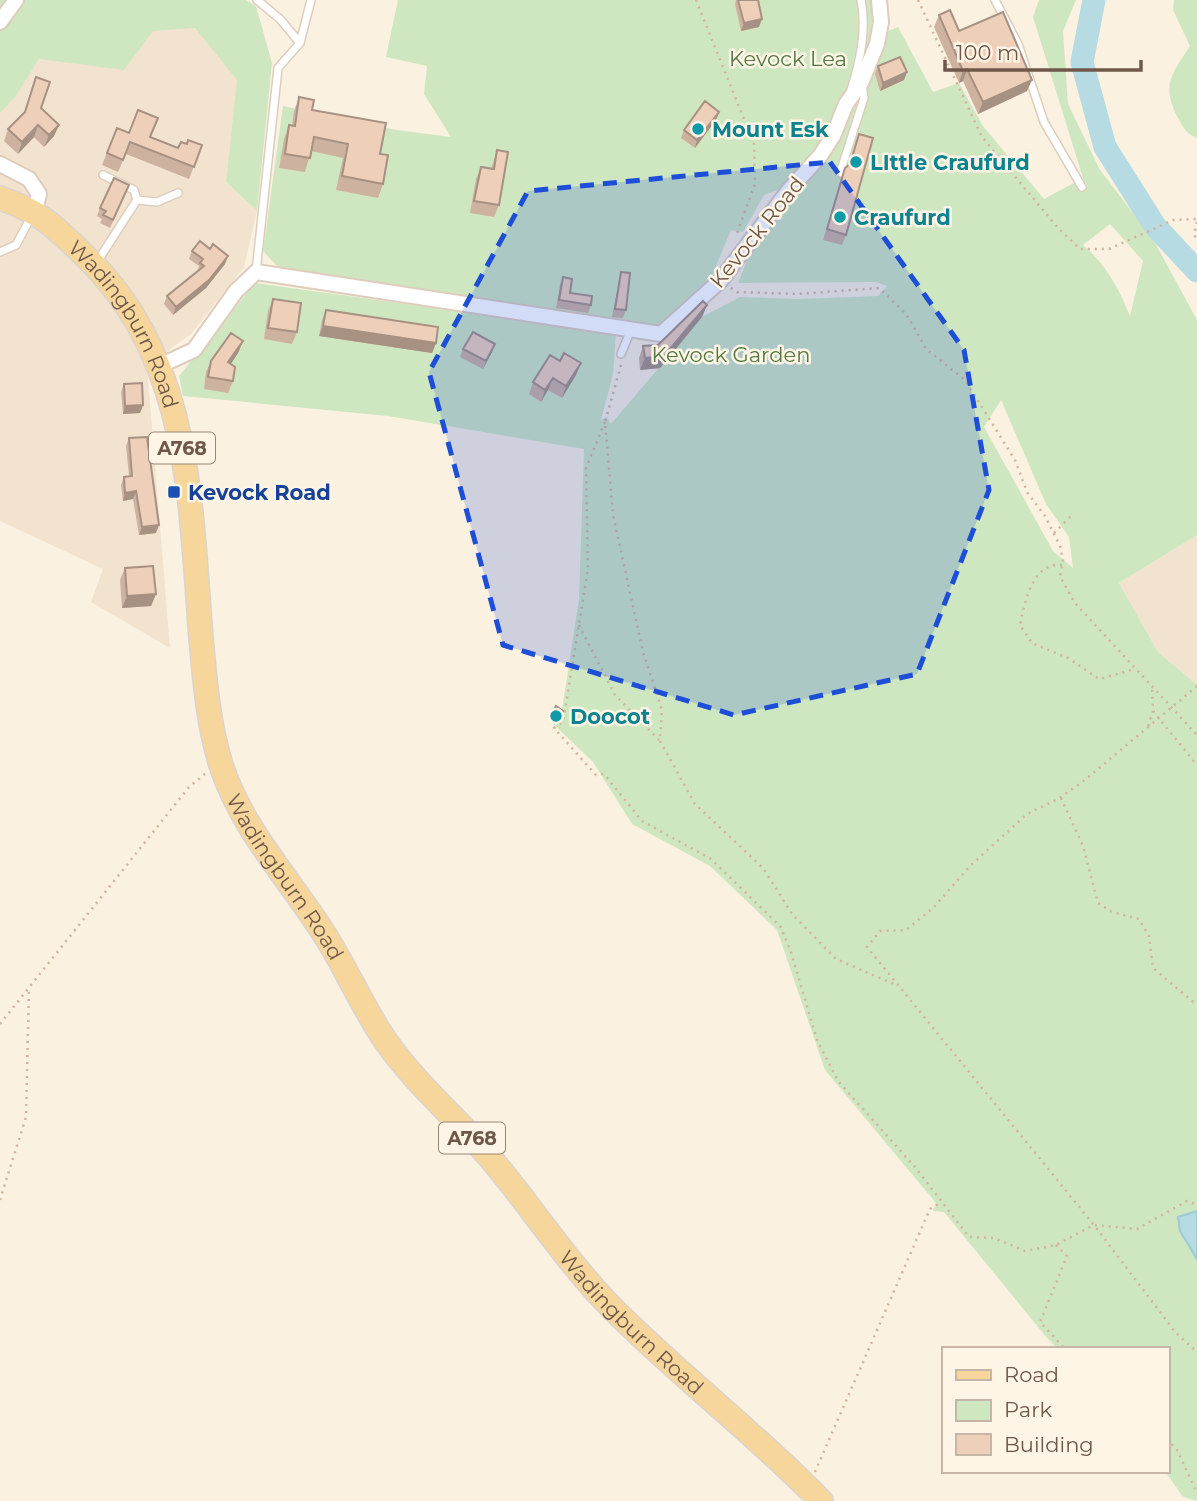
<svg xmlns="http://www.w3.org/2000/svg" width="1197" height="1501" viewBox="0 0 1197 1501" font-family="Montserrat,sans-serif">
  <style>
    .residential { fill: #f2e3cf }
    .green { fill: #cfe7c0; fill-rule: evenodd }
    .water { fill: #b6dbe2; stroke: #9dcad3; stroke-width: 2 }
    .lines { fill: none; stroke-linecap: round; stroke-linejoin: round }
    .river { stroke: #b6dbe2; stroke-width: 23 }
    .lane-casing { stroke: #decdbd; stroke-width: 10 }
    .street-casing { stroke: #decdbd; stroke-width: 18 }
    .primary-casing { stroke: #dad4d0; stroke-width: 26 }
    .path { stroke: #d2b39d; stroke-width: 2.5; stroke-dasharray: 2 5; stroke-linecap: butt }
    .lane { stroke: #fff; stroke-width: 7 }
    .street { stroke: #fff; stroke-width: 14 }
    .primary { stroke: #f6d69b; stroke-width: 23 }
    .wall { fill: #cdb29f }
    .shaded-wall { fill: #a79182 }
    .building { fill: #eecfb9; stroke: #a79182; stroke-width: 2 }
    .marked { fill: #1d4ed8; fill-opacity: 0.2; stroke: #1d4ed8; stroke-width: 5; stroke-dasharray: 14 9; stroke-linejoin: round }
    .culture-dot { fill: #0f9aa8; stroke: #fef5e6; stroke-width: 2.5 }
    .transit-dot { fill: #1a4fb4; stroke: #fef5e6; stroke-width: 2.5 }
    .labels { text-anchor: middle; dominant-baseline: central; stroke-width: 5; stroke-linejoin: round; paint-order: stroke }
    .shield { fill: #fef5e6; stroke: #9a8778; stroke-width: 2 }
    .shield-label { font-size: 19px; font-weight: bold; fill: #6f5849 }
    .park-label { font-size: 21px; fill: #547a44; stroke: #fef5e6 }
    .culture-label { font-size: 21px; font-weight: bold; fill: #0d838f; stroke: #fef5e6; text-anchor: start }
    .street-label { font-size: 21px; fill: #6f5849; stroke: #fef5e6 }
    .transit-label { font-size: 21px; font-weight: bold; fill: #164399; stroke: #fef5e6; text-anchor: start }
  </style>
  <rect width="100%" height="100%" fill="#faf1e0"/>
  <path class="residential" d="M198,0l40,80 -12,102 31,29 -13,56 -53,67 -44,32 23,282 -79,-46 12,-33 -103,-48v-447z
    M1197,535v150l-39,-33 -39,-69z"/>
  <path class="green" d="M0,0h246l10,6 16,57 -15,148 -31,-29 11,-102 -42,-52 -42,3 -29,39 -85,-11 -24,38 -15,16z
    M398,0h476l-3,34 -13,46 -18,17 -11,35 -12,20 -33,35 -20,8 -21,37 -12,-2 -22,53 -49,44h-18l-362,-58 -17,-18 20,-145 114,24 54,7 -27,-43 3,-28 -41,-9z
    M1039,0h37l-13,31 5,73 32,66 53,69 44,81v215l-78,48 39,69 39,33v816l-14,-4 -18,-26h2v-122h-109l-11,-11 -103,-126 -11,-1 3,-8 -111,-133 -48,-140 -67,-64 -78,-42 -39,-62 -41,-39 -4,-8 4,-7 10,2 17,-111 5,-150 -196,-33 -205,-20 -4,-20 76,-93 361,50 -3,41 -12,46 6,-3 4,7 91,-107 38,-20 58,2 80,-3 9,-10 -11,-4 -138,1 11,-27 45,-63 32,-34 56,-109 6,-19 10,-4 35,65 26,-9 24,43 61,73 39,-21 -50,-161zM1110,224l33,37 -13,55c-12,-29 -23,-50 -47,-71zM1001,400l45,104 23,33 4,31 -20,-17 -69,-124z
    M1174,0h23v138c-11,-5 -13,-9 -19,-20 -17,-33 -7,-43 12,-72l-17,-36z"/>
  <path class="water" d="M1197,1211v48l-17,-28 -2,-14z"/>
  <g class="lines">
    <path class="river" d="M1094,0l-12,62 23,85 50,79 42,45"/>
    <defs>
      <path id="lane" d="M257,0l23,19 20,24
        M995,0l23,44 26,78 38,65
        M851,90c9,-29 16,-60 10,-90
        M840,173l24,-75 -2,-14
        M137,200l20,2 21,-9
        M0,252l16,-7 15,-28
        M97,262l40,-62 -3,-10 -31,-15
        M256,272l22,-204 22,-25 11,-43
        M621,354l9,-22"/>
      <path id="street" d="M0,22l16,-22
        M0,164l29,15 10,15 -4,16
        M159,366l35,-16 42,-59 20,-19 405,62 60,-54 68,-90 31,-34 13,-20 13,-32 15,-21 16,-39 4,-22 -2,-22"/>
      <g id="primary">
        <path id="s1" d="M0,198c41,14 54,28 85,58 106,101 105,245 116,382 4,43 7,85 20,127 20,62 65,110 100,164 24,36 40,76 64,111 31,45 73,79 107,120 41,49 77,105 122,150 66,66 142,124 207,191"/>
      </g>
    </defs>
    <use href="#lane" class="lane-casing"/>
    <use href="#street" class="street-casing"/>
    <use href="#primary" class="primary-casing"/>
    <path class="path" d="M696,0l58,144 1,40 -19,52
      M918,0l64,137 77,92 21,20h29l64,-29 24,-1
      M1197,222l-3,13 3,4
      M731,288l6,4 61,2 81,-6 28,27 19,34 39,31 50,80 12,32 18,24 15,30 3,14 -3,16 14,26 123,133
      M621,365l-16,57 8,93 30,137 19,58 -2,31 35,63 68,64 29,46 44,45 58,25
      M605,422l-19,46 2,101 -25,153 -9,6 42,47 8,-1 38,47 69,38 69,67 10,23 27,91 21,41 77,86 54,70 25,1 31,13 31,-6 38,-20 43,4 50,-28 10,4
      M1054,533l19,-19
      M1062,565c-30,-3 -37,37 -42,60l12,18 36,15 31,21 36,-10
      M579,625l36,70 45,46
      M1197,686l-112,94 -27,19 -31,15 -57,52 -36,41 -28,23 -26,1 -13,16 227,278 82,108 21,19
      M1153,711l44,54
      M1148,726l5,-15 -1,-26
      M1061,798l22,48 15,57 14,9 27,7 10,17 4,32 44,37
      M0,1024l189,-237 17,-14
      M0,1200l26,-83 3,-129
      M1056,1245l11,11 -27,66 25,27
      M1167,1439l10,11 20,43
      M815,1472l115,-263 12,-7"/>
    <use href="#lane" class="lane"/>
    <use href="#street" class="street"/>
    <use href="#primary" class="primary"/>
  </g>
  <path class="wall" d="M736,0h22l1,27 -18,4 -6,-27z
    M939,15l20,16 68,60 -49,23 -15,-33 -4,2 -25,-56z
    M878,66l29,6 -3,8 -24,11 -5,-17z
    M299,97l13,13 68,44 3,30 -5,14 -42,-8 7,-32 -32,-7 -6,21 -26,-4 5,-29 5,-14 3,1 2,-15z
    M41,108l18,17 -5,11 -10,11 -10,-10 -16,17 -14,-13 4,-12z
    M719,112l-3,8 -21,28 -14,-10 3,-8z
    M117,128l12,5 22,4 27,11 9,-4 15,1 -13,34 -63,-25 -8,18 -16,-7z
    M497,150l2,55 -5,12 -24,-4 6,-34 5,-12 10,2z
    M845,168l1,67 -4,10 -19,-5z
    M126,193l-16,35 -10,-5 2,-4 -5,-3 3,-8z
    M192,251l33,13 -19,24 -33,27 -9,-11 3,-8 31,-25 1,-5 -10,-7z
    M621,272l5,38 -3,8 -11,-1 7,-37z
    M563,277l7,16 21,12 -3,8 -32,-5 4,-23z
    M273,299l24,33 -5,12 -28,-5 4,-28z
    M707,305l-5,12 -42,51 -20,2 -1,-12 4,-12 15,-1z
    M326,310l110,33 -4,10 -113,-17 3,-16z
    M243,341l-5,12 -7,11 2,17 -5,12 -24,-4 2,-17 5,-11z
    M495,344l-3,8 -9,17 -23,-12 3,-8z
    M560,361l16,14 -14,23 -14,-8 -7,12 -12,-8 4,-12z
    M124,384l19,21 -3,8 -17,1 -2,-22z
    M129,438l27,95 -17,2 -6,-36 -10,2 -2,-16 3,-8 5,-1 -3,-30z
    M125,568l31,26 -5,12 -29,2 -2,-28z
    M552,713l9,2 -4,7 -7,-5z"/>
  <path class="shaded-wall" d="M762,19l-3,8 -18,4 3,-8z
    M967,69l-4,12 -4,2 4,-12z
    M907,72l-3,8 -24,11 3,-8z
    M1032,80l-5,11 -49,23 5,-12z
    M719,112l-3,8 -21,28 2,-8z
    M38,125l-4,12 -16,17 4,-12z
    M59,125l-5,11 -10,11 5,-12z
    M228,256l-3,8 -19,24 -33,27 3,-8z
    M707,305l-5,12 -42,51 -20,2 5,-12z
    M323,326l113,17 -4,10 -113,-17z
    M243,341l-5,12 -14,21 4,-12z
    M495,344l-3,8 -9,17 3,-8z
    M581,363l-5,12 -14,23 4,-12z
    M553,378l-5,12 -7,12 4,-12z
    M143,405l-3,8 -17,1 2,-8z
    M136,491l-3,8 -10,2 2,-8z
    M159,525l-3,8 -17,2 3,-8z
    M156,594l-5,12 -29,2 5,-12z"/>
  <path class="building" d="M738,0h20l4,19 -18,4z
    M950,10l9,21 44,-19 29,68 -49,22 -16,-33 -4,2 -24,-56z
    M900,57l7,15 -24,11 -5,-17z
    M36,77l14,5 -9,26 18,17 -10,10 -11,-10 -16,17 -14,-13 17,-17z
    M299,97l15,3 -2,10 74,13 -6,31 8,1 -5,29 -41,-8 6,-32 -34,-7 -4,21 -25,-4 4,-29 6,1z
    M705,101l14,11 -22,28 -13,-10z
    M138,110l20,8 -8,19 28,11 3,-6 6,2 1,-4 14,5 -8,22 -64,-25 -7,18 -16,-7 10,-25 12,5z
    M859,134l14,4 -27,97 -19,-6 18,-61 5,-4z
    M497,150l11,2 -9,53 -25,-4 7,-34 13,2z
    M114,178l15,7 -16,35 -10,-5 3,-4 -6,-3z
    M200,241l10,8 3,-5 15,12 -19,24 -33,27 -9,-11 37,-30 -4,-3 3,-4 -11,-8z
    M621,272l9,1 -4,37 -11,-1z
    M563,277l9,2 -2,14 22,3 -1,9 -32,-5z
    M273,299l28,4 -4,29 -29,-4z
    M703,301l4,4 -43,51 -19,2 -2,-12 15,-1z
    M326,310l112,17 -2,16 -113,-17z
    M473,332l22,12 -9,17 -23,-12z
    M231,333l12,8 -15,21 7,5 -2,14 -25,-4 3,-16z
    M564,353l17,10 -15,23 -13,-8 -8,12 -12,-8 17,-27 10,6z
    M142,383l1,22 -18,1 -1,-22z
    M147,437l12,88 -17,2 -6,-36 -11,2 -1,-16 8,-1 -3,-38z
    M153,566l3,28 -29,2 -2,-28z
    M556,706l7,5 -5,7 -6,-5z"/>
  <path class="marked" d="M830,162l134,188 25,140 -72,184 -183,41 -231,-70 -74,-273 99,-181z"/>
  <g class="culture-dot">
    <circle cx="698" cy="129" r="7"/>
    <circle cx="856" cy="162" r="7"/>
    <circle cx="840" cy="217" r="7"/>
    <circle cx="556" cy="716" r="7"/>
  </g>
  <rect class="transit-dot" x="167" y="485" width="14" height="14" rx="3.5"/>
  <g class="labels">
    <g class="shield">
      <rect x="149" y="432.5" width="66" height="31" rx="5"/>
      <rect x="439" y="1122.5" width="66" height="31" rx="5"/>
    </g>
    <g class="shield-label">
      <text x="182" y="448">A768</text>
      <text x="472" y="1138">A768</text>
    </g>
    <g class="park-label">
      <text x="788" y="58">Kevock Lea</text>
      <text x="731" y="354">Kevock Garden</text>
    </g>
    <g class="culture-label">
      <text x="712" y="129">Mount Esk</text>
      <text x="870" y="162">LIttle Craufurd</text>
      <text x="854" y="217">Craufurd</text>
      <text x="570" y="716">Doocot</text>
    </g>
    <g class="street-label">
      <text transform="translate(757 232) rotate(-51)">Kevock Road</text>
      <text stroke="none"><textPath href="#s1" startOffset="184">Wadingburn Road</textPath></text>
      <text stroke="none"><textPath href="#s1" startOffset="772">Wadingburn Road</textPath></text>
      <text stroke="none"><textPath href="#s1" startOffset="1339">Wadingburn Road</textPath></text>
    </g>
    <g class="transit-label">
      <text x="188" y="492">Kevock Road</text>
    </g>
  </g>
  <rect x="942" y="1347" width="228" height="126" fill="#fef5e6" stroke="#c5b6a7" stroke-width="2"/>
  <rect x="956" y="1370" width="35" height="10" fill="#f6d69b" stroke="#c5b6a7" stroke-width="2"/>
  <text x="1004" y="1382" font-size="21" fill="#6f5849">Road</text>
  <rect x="956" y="1400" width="35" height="21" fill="#cfe7c0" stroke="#c5b6a7" stroke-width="2"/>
  <text x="1004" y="1417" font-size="21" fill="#6f5849">Park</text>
  <rect x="956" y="1434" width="35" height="21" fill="#eecfb9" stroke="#c5b6a7" stroke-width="2"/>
  <text x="1004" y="1452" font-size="21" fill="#6f5849">Building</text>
  <path d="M945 60v10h196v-10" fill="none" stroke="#6f5849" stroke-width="3.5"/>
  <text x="956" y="60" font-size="21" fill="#6f5849" stroke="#fef5e6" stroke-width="5" paint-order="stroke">100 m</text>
</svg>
